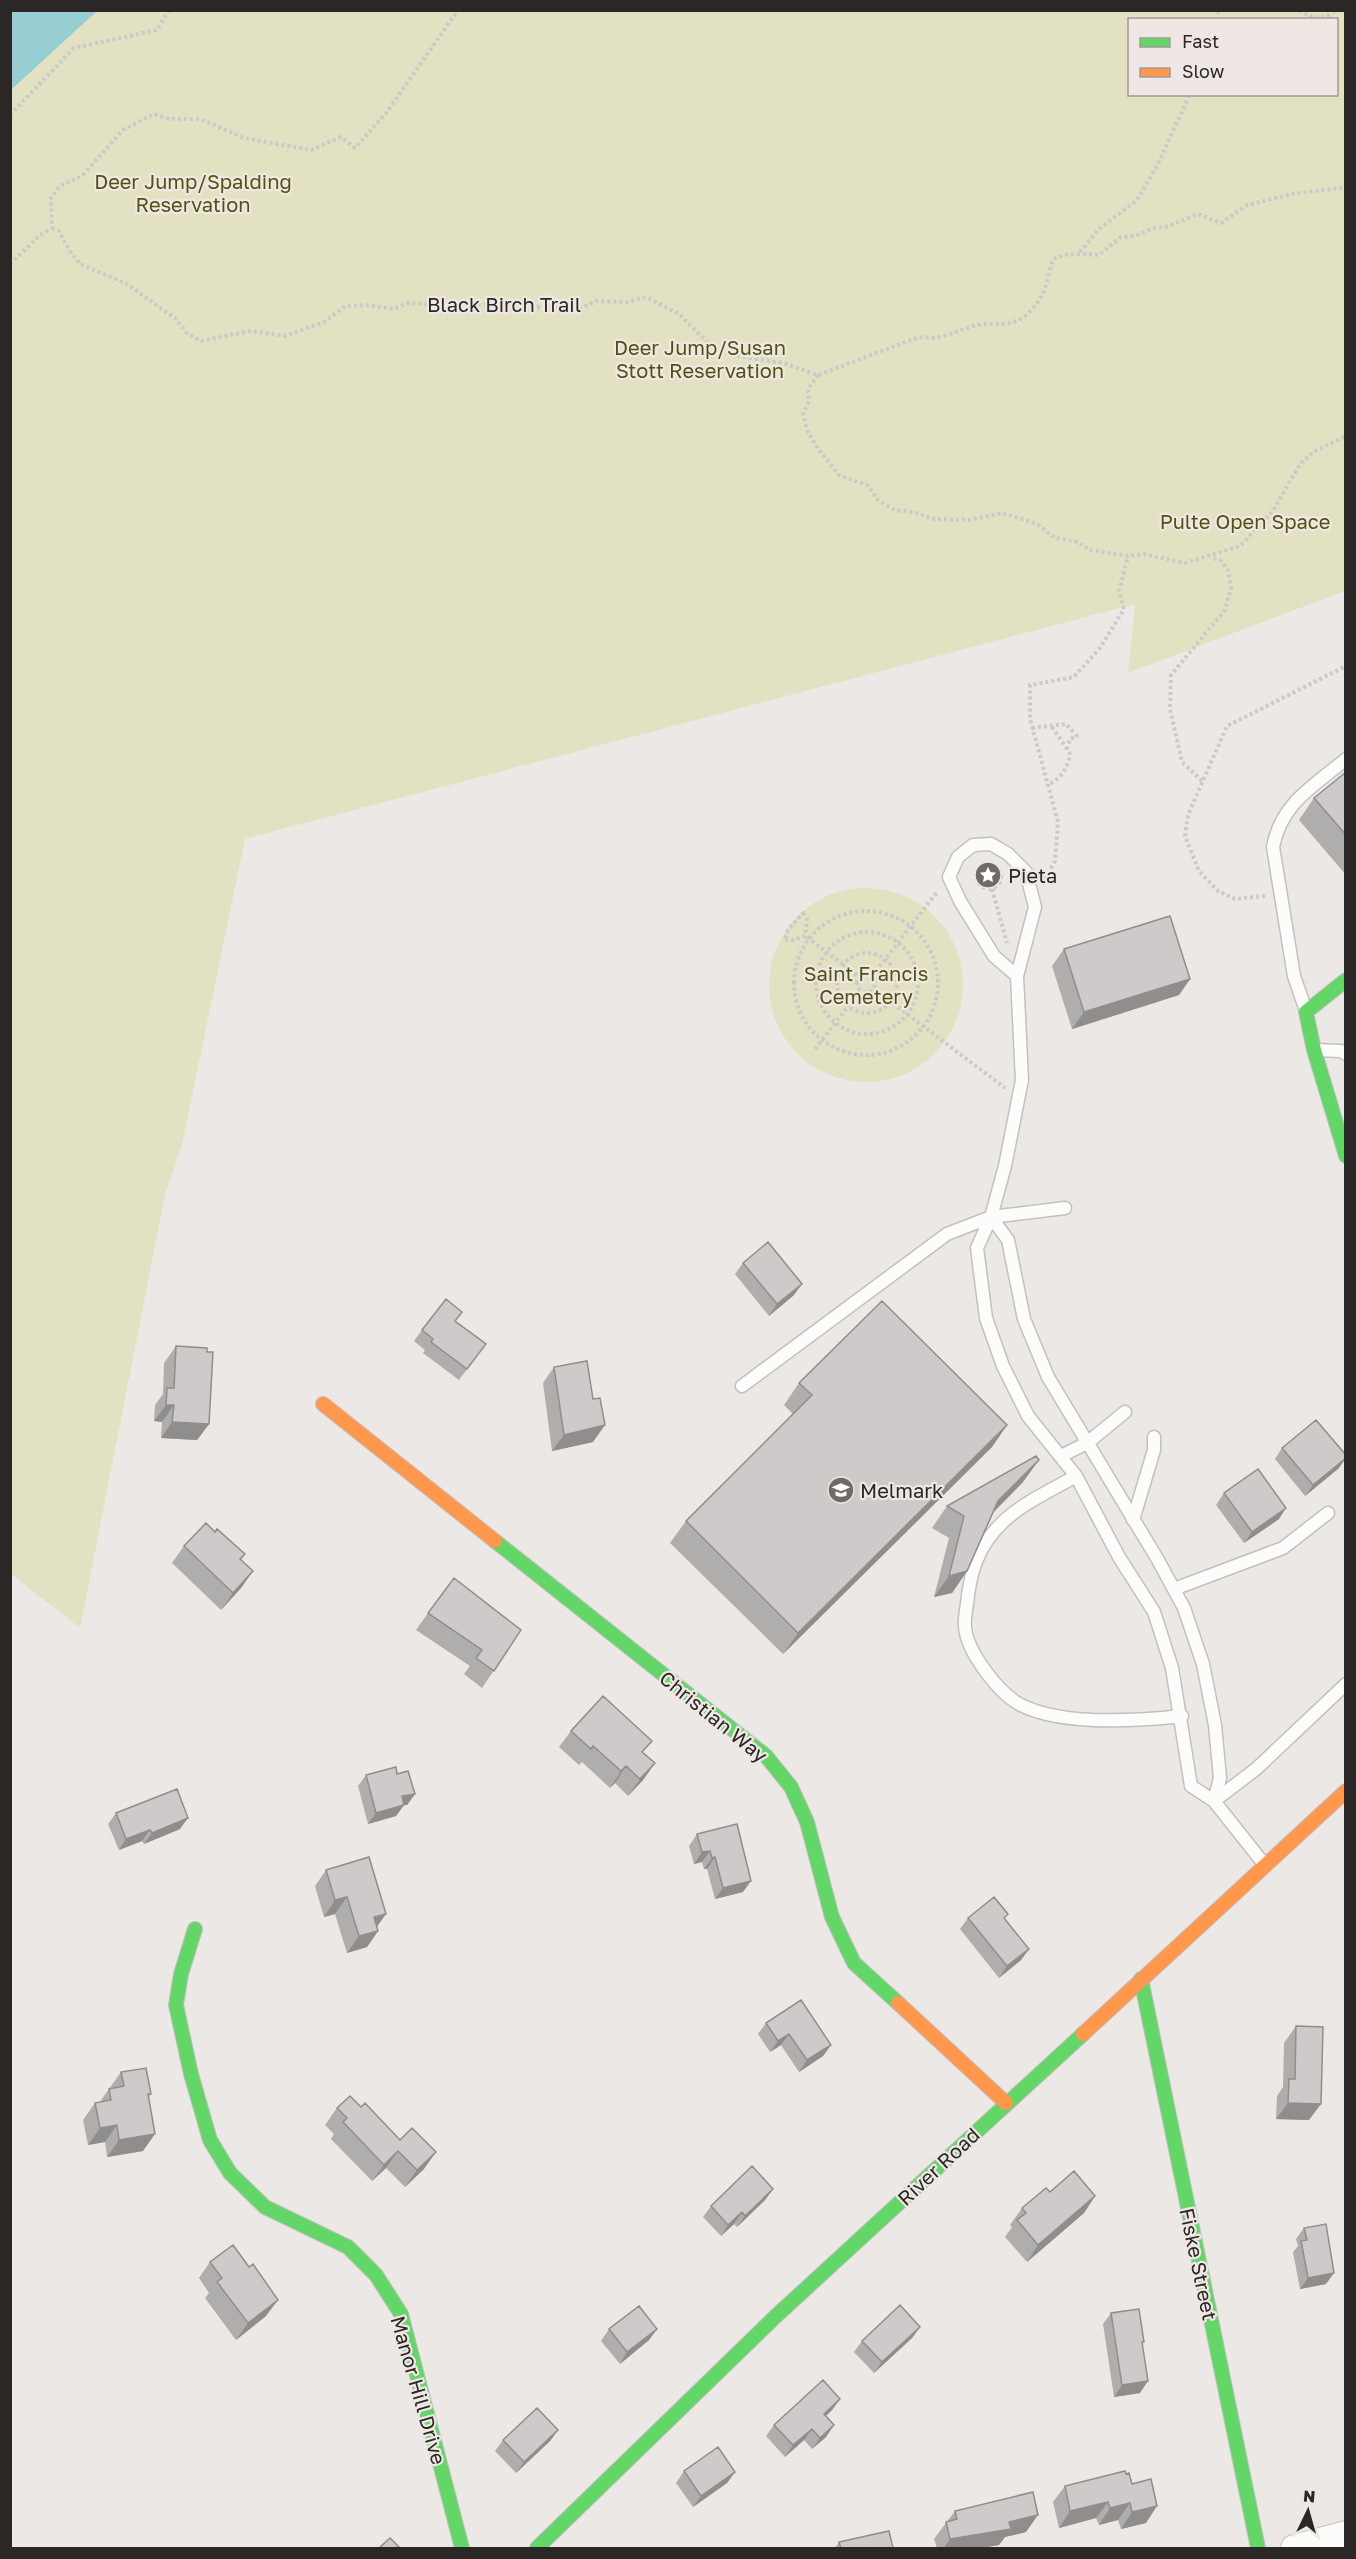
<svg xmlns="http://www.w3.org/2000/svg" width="1356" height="2559" viewBox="0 0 1356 2559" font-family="'Golos Text',sans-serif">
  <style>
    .green { fill: #e2e2c2; fill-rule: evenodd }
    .water { fill: #97ced2 }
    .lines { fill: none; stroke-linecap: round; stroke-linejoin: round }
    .lane-casing { stroke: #c3c0bf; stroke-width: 15 }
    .street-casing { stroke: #c3c0bf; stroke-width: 28 }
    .fast-casing { stroke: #c3c0bf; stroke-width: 16 }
    .slow-casing { stroke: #c3c0bf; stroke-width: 16 }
    .path { stroke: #cbc9c9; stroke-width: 4; stroke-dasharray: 3 3; stroke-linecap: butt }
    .lane { stroke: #fcfcfb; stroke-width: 12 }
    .street { stroke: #fcfcfb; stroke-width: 26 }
    .fast { stroke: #63d668; stroke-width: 14 }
    .slow { stroke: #ff974d; stroke-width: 14 }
    .wall { fill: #b0aead }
    .shaded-wall { fill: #908d8d }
    .building { fill: #cdcac9; stroke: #908d8d; stroke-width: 1.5 }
    .labels { text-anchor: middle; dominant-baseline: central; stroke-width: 4.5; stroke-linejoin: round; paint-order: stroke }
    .park-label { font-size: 20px; fill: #51530d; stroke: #eee7e4 }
    .street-label { font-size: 20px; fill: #2a2726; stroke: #eee7e4 }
    .poi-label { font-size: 20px; fill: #2a2726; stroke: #eee7e4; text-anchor: start }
  </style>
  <rect width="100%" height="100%" fill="#ece8e6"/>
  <path class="green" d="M97,11h1248v580l-217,82 7,-69 -890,235 -63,306 -17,50 -85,433 -69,-54v-1484zM1130,20h206v74h-206z
    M769 985a97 97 0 1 1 194 0a97 97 0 1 1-194 0Z"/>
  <path class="water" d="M11,10h86v1l-86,79z"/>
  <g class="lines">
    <defs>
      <path id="lane" d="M1017,976l-23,-20 -34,-55 -11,-24 9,-20 15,-12 18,-1 17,10 18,18 9,35 -18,69 5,104 -17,86 -14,51 -14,31 9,70 17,48 25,50 48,60 43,81 35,55 18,56 19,118 23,15 50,63
        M1305,1008l-11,-32 -21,-129c8,-44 41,-61 73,-88
        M1315,1050l26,1 5,3
        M991,1217l17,23 16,79 24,58 110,183 26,48 19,56 12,61 5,53 -6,23
        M742,1386l205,-152 44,-17 74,-9
        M1061,1456l26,-13 38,-31
        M1076,1476c-24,14 -54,27 -74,47 -24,23 -32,49 -35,81 -1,7 -3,16 -2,23 2,25 33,65 54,77 41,22 117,17 163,12
        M1133,1520l21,-70v-13
        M1174,1589l109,-41 45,-35
        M1214,1801l42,-32 90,-85"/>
      <path id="street" d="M1294,2548l52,-14"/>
      <path id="fast" d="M1346,980l-40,32 8,38 32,106
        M495,1541l271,215 25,31 16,35 25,95 22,46 44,40
        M195,1929l-14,45 -5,31 15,69 19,66 20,33 35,34 83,40 28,28 25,39 61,234
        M1141,1979l117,569
        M537,2548l239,-232 307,-282"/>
      <path id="slow" d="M323,1404l172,137
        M898,2003l108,100
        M1083,2034l263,-243"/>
    </defs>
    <use href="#lane" class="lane-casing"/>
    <use href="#street" class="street-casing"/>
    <use href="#fast" class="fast-casing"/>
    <use href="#slow" class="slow-casing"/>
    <path class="path" d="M1299,10c15,9 23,11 37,0
      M1216,20l3,-10
      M10,115l64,-67 83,-18 12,-20
      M52,228l7,3 10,19 11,14 47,20 49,35 11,14 14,8 50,-10 34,5 39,-14 22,-16 20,-1 27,4 15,-6 17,1 14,-3 33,4 41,-3 19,5 50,1 14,-7 31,1 19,-5 33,17 34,34 19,7 51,8 35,12 101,-38c22,4 38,-7 58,-12 14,-3 28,2 41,-5 9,-3 18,-15 23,-23 6,-9 9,-35 13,-38 10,-7 34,-5 45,-4l22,-18 14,-1 19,-8 12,-1 32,-13 23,9 26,-18 45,-11 54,-7
      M1080,252l19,-23 38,-29 20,-34 33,-72
      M10,264l30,-29 12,-7 -1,-30 9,-12 22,-10 41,-46 31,-16 15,5h31l44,19 67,12 30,-13 14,11 32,-36 71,-102
      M818,375l-10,14 1,12 -6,12 4,17 11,19 21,26 28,10 11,15 17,10 23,3 14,6 38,1 32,-7 35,11 18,14 23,4 11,8 39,6 16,-2 41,9 55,-17 33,-35 27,-47 13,-12 33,-16
      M1052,727l15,22
      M1032,728l34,-4 11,12 -7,3 -3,10 3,5c-2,14 -10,26 -23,31
      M1202,781l-20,-19 -12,-53 1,-34 54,-65 6,-22 -3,-18 -8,-10 -8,-2
      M977 877a12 12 0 1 1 24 0a12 12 0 1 1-24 0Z
      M1045,879l10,-18 3,-39 -28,-103v-34l44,-8 26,-29 24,-39 -5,-18 9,-35
      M992,889l15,54
      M1265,896l-30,3 -17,-8 -19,-20 -14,-35 3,-21 39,-89 119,-60
      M794 983a72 72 0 1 1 144 0a72 72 0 1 1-144 0Z
      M803,913l4,6 -2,17 -11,4h-10l4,-10z
      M816 983a51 51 0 1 1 102 0a51 51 0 1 1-102 0Z
      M807,937l52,40
      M837 983a30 30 0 1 1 60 0a30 30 0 1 1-60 0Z
      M857 983a9 9 0 1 1 18 0a9 9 0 1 1-18 0Z
      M872,976l66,-85
      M874,989l131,99
      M815,1049l45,-58"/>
    <use href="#lane" class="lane"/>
    <use href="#street" class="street"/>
    <use href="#fast" class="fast"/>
    <use href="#slow" class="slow"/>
  </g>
  <path class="wall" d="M1346,772v103l-47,-55 15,-22z
    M1064,949l126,30 -11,16 -107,34 -20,-63z
    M743,1263l51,32 -25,21 -34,-42z
    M455,1321l31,23 -27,36 -36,-27 2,-3 -11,-9 8,-11z
    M176,1346l33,78 -12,16 -36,-2 1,-16 -8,-1 1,-16 8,-11 1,-31z
    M554,1367l39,75 -41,9 -9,-68z
    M799,1383l208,42 -15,22 -209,207 -113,-111 16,-22 107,-107 -9,-9z
    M1282,1448l57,20 -34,28 -30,-37z
    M1023,1482l-30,30 -26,59 -15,22 -18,4 15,-59 -17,-10 15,-22z
    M1224,1493l55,26 -35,24 -28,-38z
    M215,1532l30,22 -4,6 12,11 -12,17 -20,22 -49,-47 12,-17z
    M428,1613l93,17 -39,58 -18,-14 6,-8 -54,-36z
    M571,1731l73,22 11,10 -12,17 -15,16 -13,-13 -5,5 -28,-26 -3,3 -20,-18z
    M397,1774l18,20 -8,11h-3l-8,11 -28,8 -10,-38 8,-11z
    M116,1813l64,16 -36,15 -2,-3 -23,9 -11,-26z
    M697,1834l46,58 -28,7 -8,-30h-3l-2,-7 -8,2 -5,-18z
    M326,1870l51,56 1,5 -11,16 -20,6 -12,-39 -11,3 -9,-31z
    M1008,1914l-4,5 25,30 -8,11 -22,18 -39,-49 8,-11z
    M766,2023l65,22 -8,11 -24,16 -18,-27 -11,7 -12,-18z
    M1296,2026l13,94 -33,-1 1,-23 6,-9 1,-44z
    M121,2072l30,22 -3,4 -5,53 -36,6 -2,-15 -17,3 -5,-25 12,-17h4z
    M337,2108l87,61 -19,18 -19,-19 -14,13 -41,-42 3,-5 -9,-9z
    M773,2189l-8,11 -28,27 -3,-3 -13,12 -18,-19 8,-11z
    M1050,2192l45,4 -11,17 -57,49 -22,-25 7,-10 -2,-2 12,-17z
    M1304,2228l22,56 -26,5 -7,-37 5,-6 -2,-7z
    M210,2262l39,5 17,49 -30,24 -31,-42 4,-5 -10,-15z
    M1111,2313l33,29 -2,3 -2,48 -26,4 -11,-73z
    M920,2327l-8,11 -38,35 -20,-21 8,-11z
    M609,2329h48l-8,11 -29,24 -19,-23z
    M840,2399l-8,11 -6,6 8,9 -8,12 -14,12 -8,-9 -19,17 -19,-21 8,-11z
    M558,2430l-8,11 -34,32 -21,-22 8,-11z
    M684,2471l51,1 -8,11 -34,24 -17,-24z
    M1126,2474l6,10 14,39 -25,6 -3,-9 -19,5 -3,-7 -37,10 -6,-26 12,-16z
    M955,2511l71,21 -21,5 -6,8 -18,3h-44l-3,-9z
    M839,2542l54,6h-58z"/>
  <path class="shaded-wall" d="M1190,979l-11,16 -107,34 12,-17z
    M802,1284l-8,11 -25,21 8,-12z
    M166,1405h8l-12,17 -8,-1z
    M172,1422l37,2 -12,16 -36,-2z
    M605,1425l-12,17 -41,9 12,-16z
    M1007,1425l-15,22 -209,207 15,-21z
    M1346,1458l-7,10 -34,28 8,-11z
    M1039,1460l-16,22 -40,41 15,-22z
    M1286,1508l-7,11 -35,24 8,-11z
    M253,1571l-12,17 -20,22 12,-17z
    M967,1571l-15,22 -18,4 15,-21z
    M655,1763l-12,17 -15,16 12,-17z
    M626,1766l-11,17 -5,5 11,-17z
    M415,1794l-8,11h-3l-8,11 -28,8 8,-11 26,-17z
    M188,1818l-8,11 -36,15 8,-11z
    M150,1830l-8,11 -23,9 7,-11z
    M710,1851l-8,11 -8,2 8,-12z
    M715,1857l-8,12h-3l8,-11z
    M751,1881l-8,11 -28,7 8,-11z
    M347,1897l-12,17 -11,3 11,-17z
    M386,1914l-12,17v-14z
    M378,1931l-11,16 -20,6 12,-17z
    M1029,1949l-8,11 -22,18 8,-12z
    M789,2034l-8,11 -11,7 8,-11z
    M831,2045l-8,11 -24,16 8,-12z
    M1288,2103l33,1 -12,16 -33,-1z
    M117,2125l-12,17 -17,3 12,-17z
    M155,2134l-12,17 -36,6 12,-17z
    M398,2151l-12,17 -14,13 12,-16z
    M436,2152l-12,17 -19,18 12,-17z
    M773,2189l-8,11 -28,27 8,-11z
    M1095,2196l-11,17 -57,49 11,-17z
    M742,2212l-8,12 -13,12 7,-11z
    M1334,2273l-8,11 -26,5 8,-11z
    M278,2300l-12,16 -30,24 12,-17z
    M920,2327l-8,11 -38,35 8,-11z
    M657,2329l-8,11 -29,24 7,-12z
    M1148,2381l-8,12 -26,4 8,-12z
    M840,2399l-8,11 -16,15 8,-11z
    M834,2425l-8,12 -14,12 8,-11z
    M812,2429l-8,11 -19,17 8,-12z
    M558,2430l-8,11 -34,32 8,-11z
    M735,2472l-8,11 -34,24 8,-11z
    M1108,2502l-12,16 -37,10 11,-17z
    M1130,2503l-12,17 -19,5 11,-17z
    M1157,2506l-11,17 -25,6 11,-17z
    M1038,2515l-12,17 -21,5 -6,8 -18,3h-37l6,-9 59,-17z"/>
  <path class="building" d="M1346,772v63l-32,-37z
    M1170,916l20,63 -106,33 -20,-63z
    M768,1242l34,42 -25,20 -34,-41z
    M446,1299l16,13 -7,9 31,23 -19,25 -36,-27 2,-3 -11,-9z
    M882,1301l125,124 -209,208 -112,-112 126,-126 -13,-12z
    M176,1346l31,2v4h6l-4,72 -37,-2 2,-17h-8l1,-17h7z
    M587,1361l6,38 7,-1 5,27 -41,10 -10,-68z
    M1316,1420l30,35v3l-33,27 -31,-37z
    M1036,1456l3,4 -41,41 -31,70 -18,5 15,-60 -17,-10z
    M1258,1469l28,39 -34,24 -28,-39z
    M206,1523l9,9 2,-3 28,25 -5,5 13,12 -20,22 -49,-47z
    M454,1578l67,52 -27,41 -18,-13 6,-8 -54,-37z
    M603,1696l49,45 -10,11 13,11 -15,16 -14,-13 -5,5 -28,-25 -2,3 -20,-18z
    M396,1767l1,7 11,-3 7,23 -13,2 2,9 -28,8 -10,-38z
    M177,1789l11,29 -36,15 -2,-3 -24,9 -10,-26z
    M737,1824l14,57 -28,7 -8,-31 -3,1 -2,-7 -8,1 -5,-18z
    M369,1857l17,57 -12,3 4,14 -19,5 -12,-39 -12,3 -9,-30z
    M994,1897l14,17 -4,4 25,31 -22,17 -39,-48z
    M801,2000l30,45 -24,15 -18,-26 -11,7 -12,-18z
    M1296,2026l27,1 -2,77 -33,-1 1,-24h6z
    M146,2068l5,26h-3l7,40 -36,6 -2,-15 -17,3 -5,-25 16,-3 -2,-11 15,-3 -3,-14z
    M350,2096l11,11 4,-4 35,37 12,-12 24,24 -19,18 -19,-19 -14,14 -41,-43 4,-4 -10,-10z
    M752,2166l21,23 -28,27 -3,-4 -14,13 -17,-19z
    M1074,2171l21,25 -57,49 -21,-25 9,-7 -4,-5 24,-20 4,4z
    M1326,2224l8,49 -26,5 -7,-37 6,-1 -3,-12z
    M233,2245l16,22 4,-3 25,36 -30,23 -31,-41 5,-4 -12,-16z
    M900,2305l20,22 -38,35 -20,-21z
    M639,2306l18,23 -30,23 -18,-23z
    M1139,2309l5,33h-2l6,39 -26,4 -11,-72z
    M823,2380l17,19 -16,15 10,11 -14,13 -8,-9 -19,16 -19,-20z
    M537,2408l21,22 -34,32 -21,-22z
    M718,2447l17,25 -34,24 -17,-25z
    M1125,2471l1,3 3,-1 3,11 19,-5 6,27 -25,6 -2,-9 -20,5 -2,-6 -38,9 -5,-25z
    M1033,2492l5,23 -29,7 2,7 -61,10 -4,-17 11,-3 -2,-8z
    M889,2531l4,17h-52l-2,-6z
    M390,2538l10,10h-21z"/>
  <defs>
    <symbol id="sight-disc" viewBox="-11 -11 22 22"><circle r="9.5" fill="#6e6b69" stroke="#eee7e4"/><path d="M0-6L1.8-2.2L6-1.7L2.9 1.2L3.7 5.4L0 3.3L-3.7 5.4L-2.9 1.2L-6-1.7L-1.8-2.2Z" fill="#fff"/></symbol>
    <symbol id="school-disc" viewBox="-11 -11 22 22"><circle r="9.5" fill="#6e6b69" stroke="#eee7e4"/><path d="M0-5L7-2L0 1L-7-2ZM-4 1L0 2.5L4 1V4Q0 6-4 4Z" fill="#fff"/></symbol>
  </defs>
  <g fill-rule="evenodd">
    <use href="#sight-disc" x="973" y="860" width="30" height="30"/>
    <use href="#school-disc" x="826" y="1475" width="30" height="30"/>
  </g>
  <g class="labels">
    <g class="park-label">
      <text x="193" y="181">Deer Jump/Spalding<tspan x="193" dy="23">Reservation</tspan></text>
      <text x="700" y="347">Deer Jump/Susan<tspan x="700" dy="23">Stott Reservation</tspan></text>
      <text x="1245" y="521">Pulte Open Space</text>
      <text x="866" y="973">Saint Francis<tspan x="866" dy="23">Cemetery</tspan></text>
    </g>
    <g class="street-label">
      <text x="504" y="304">Black Birch Trail</text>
      <text transform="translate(714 1716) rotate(39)">Christian Way</text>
      <text transform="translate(938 2166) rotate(-43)">River Road</text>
      <text transform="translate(1199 2264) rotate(78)">Fiske Street</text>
      <text transform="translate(419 2390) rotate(74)">Manor Hill Drive</text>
    </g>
    <g class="poi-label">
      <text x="1008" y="875">Pieta</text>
      <text x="860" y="1490">Melmark</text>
    </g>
  </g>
  <rect width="1356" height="2559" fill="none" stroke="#2a2726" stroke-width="24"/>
  <rect x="1128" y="18" width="210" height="78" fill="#eee7e4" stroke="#a09a98" stroke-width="1.5"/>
  <rect x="1140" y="38" width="30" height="9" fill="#63d668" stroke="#a09a98" stroke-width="1.5"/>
  <text x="1182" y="48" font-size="18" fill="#2a2726">Fast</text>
  <rect x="1140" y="68" width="30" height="9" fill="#ff974d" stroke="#a09a98" stroke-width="1.5"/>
  <text x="1182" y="78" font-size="18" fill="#2a2726">Slow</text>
  <g transform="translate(1308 2511) rotate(5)" stroke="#eee7e4" stroke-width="4.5" paint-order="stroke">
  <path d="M0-4.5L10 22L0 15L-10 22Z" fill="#2a2726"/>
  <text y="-9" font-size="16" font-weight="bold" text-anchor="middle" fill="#2a2726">N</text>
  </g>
</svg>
